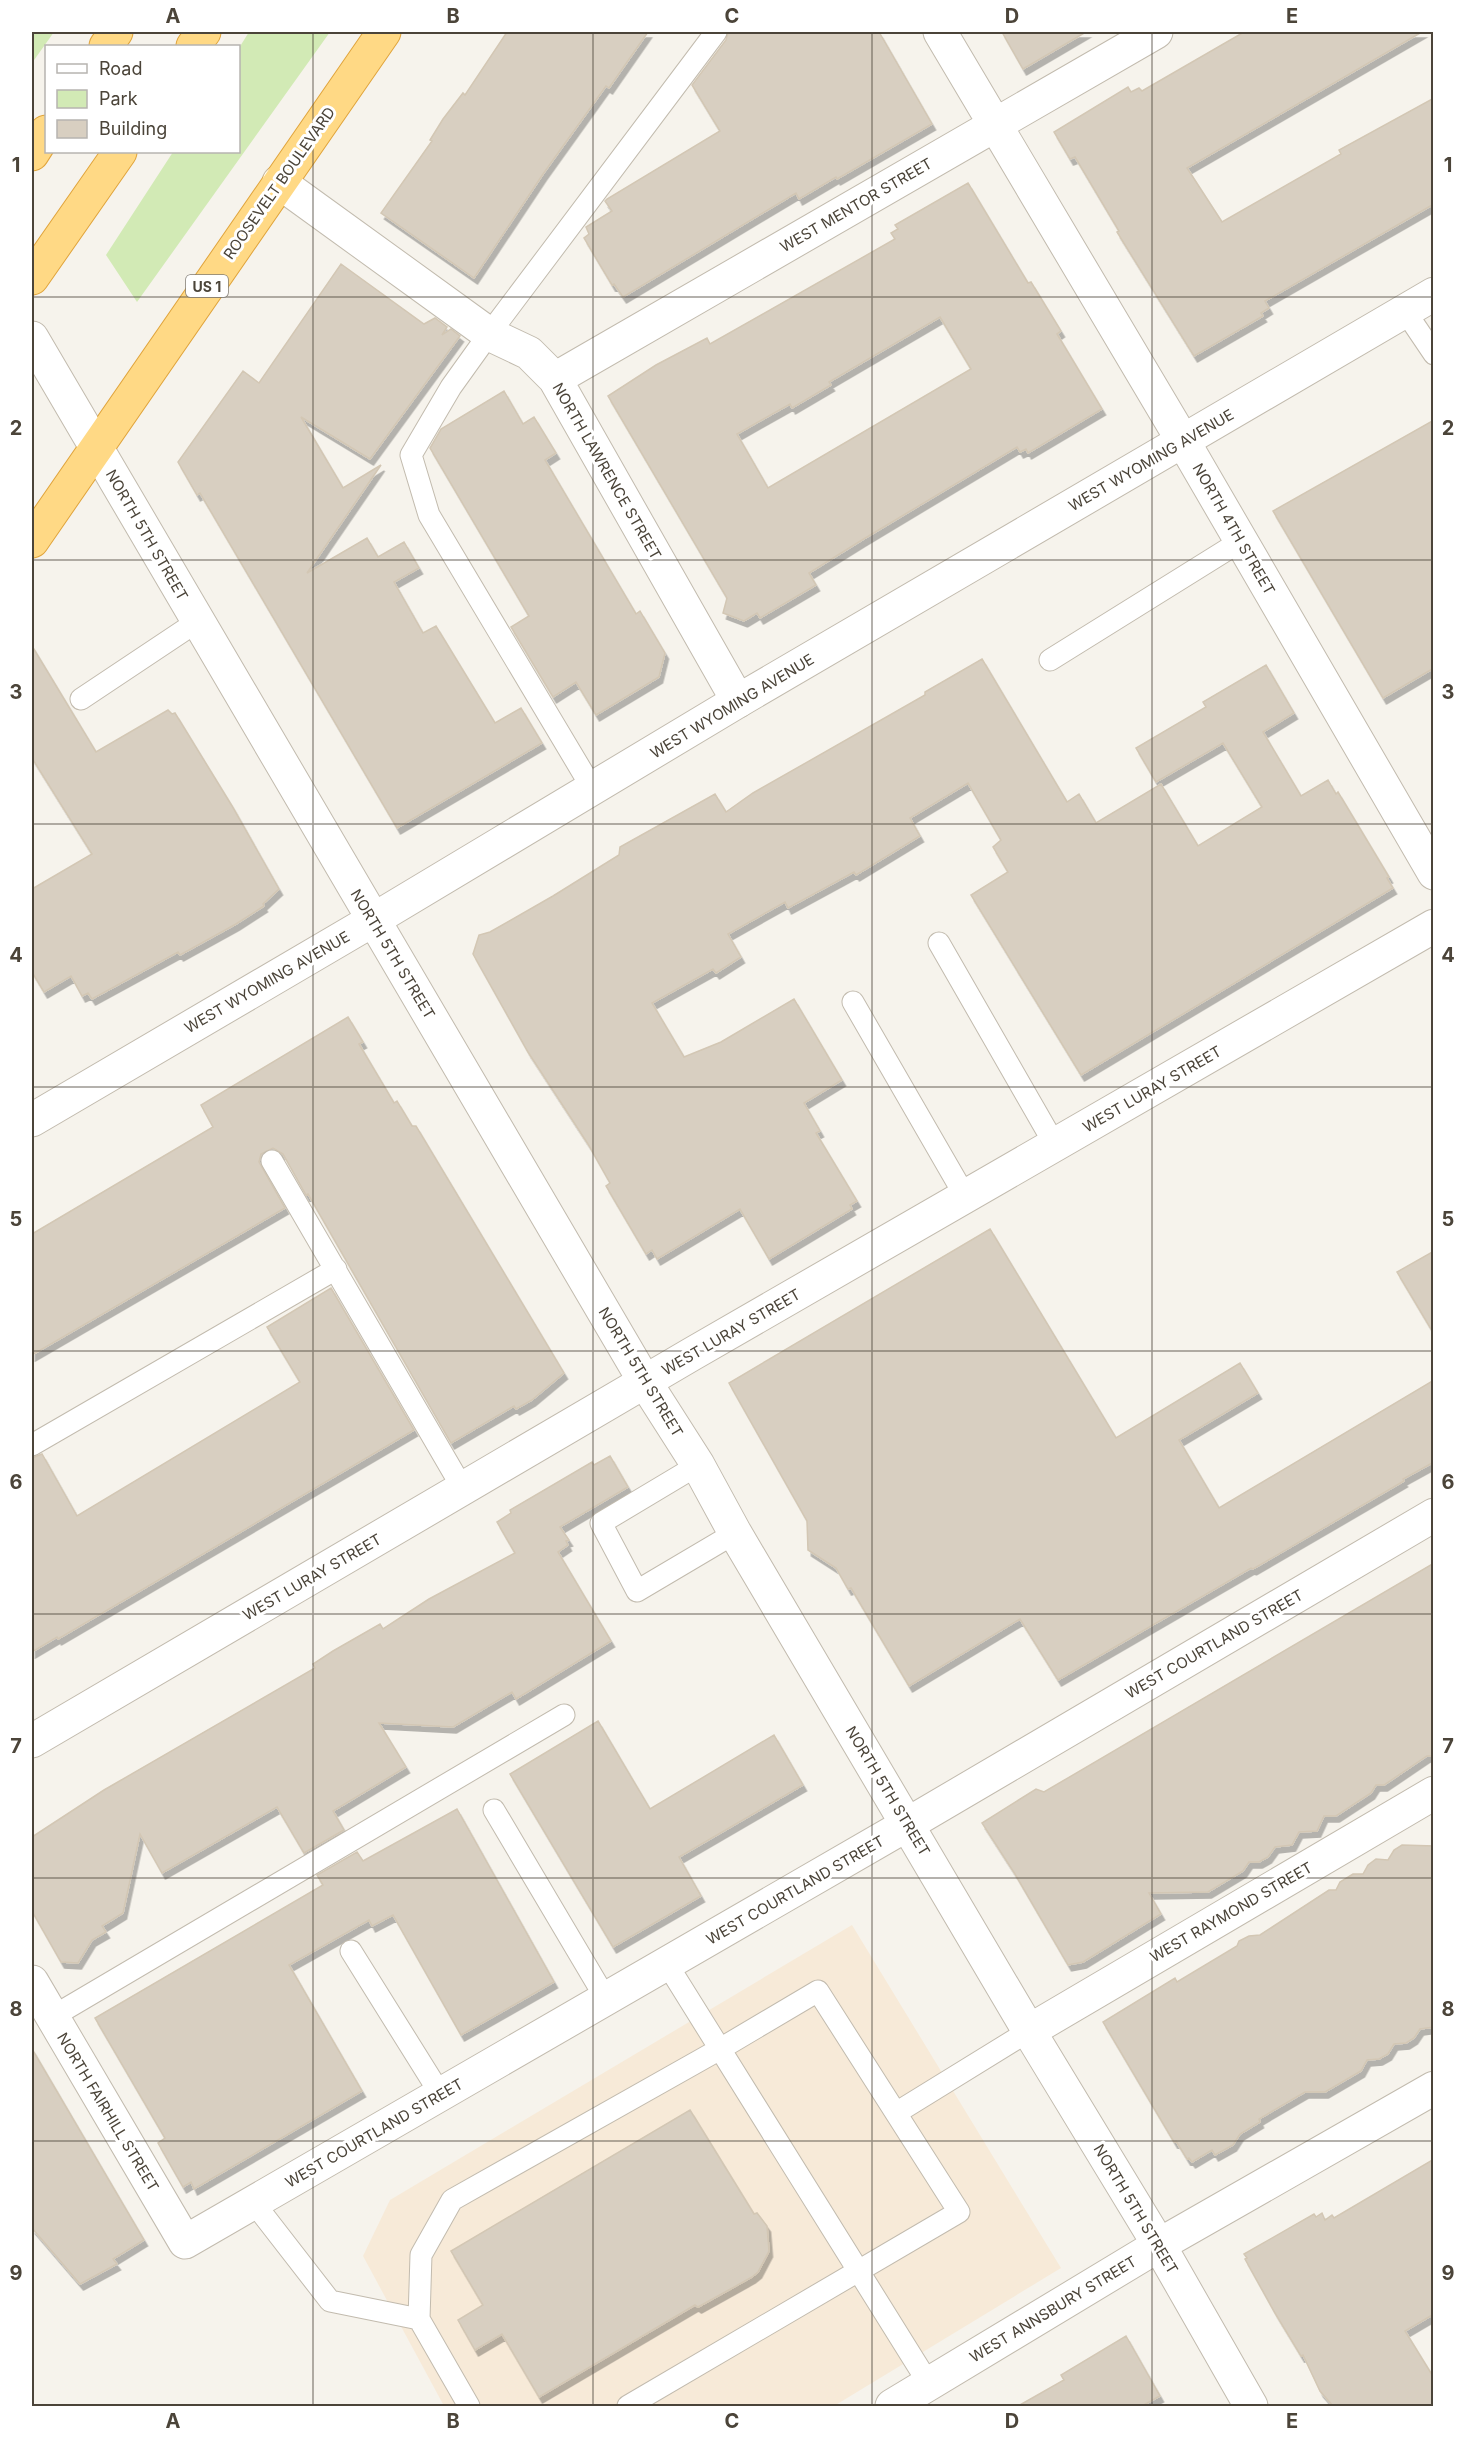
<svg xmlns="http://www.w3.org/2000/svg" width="1465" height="2438" viewBox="0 0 1465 2438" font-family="Inter,sans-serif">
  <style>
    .commercial { fill: #f7ead8 }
    .green { fill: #d2eab5 }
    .building { fill: #d8cfc1; stroke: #d3c7b4; stroke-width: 1.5; fill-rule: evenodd; filter: url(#shadow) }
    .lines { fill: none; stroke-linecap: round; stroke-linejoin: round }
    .service-casing { stroke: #c2bbae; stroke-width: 23 }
    .minor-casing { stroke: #c2bbae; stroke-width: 35 }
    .tertiary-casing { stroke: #c2bbae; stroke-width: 35 }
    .trunk-casing { stroke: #e0a43c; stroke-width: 35 }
    .service { stroke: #fff; stroke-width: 21 }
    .minor { stroke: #fff; stroke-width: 33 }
    .tertiary { stroke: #fff; stroke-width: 33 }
    .trunk { stroke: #ffd985; stroke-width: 33 }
    .grid { fill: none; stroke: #4b4439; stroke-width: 1.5; stroke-opacity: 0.55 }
    .labels { text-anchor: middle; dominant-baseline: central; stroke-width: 6; stroke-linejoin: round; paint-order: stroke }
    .shield { fill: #fff; stroke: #817c74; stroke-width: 1.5 }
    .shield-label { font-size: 14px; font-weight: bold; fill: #4b4439 }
    .street-label { font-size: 15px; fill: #4b4439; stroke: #fff }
    .neatline { fill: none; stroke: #4b4439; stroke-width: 2 }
    .grid-label { font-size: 20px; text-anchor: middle; font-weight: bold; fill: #4b4439 }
  </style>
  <defs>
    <filter id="shadow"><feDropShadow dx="3.5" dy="6" stdDeviation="0" flood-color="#0004"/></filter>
  </defs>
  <rect width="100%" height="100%" fill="#f6f3ec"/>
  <path class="commercial" d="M852,1925l209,343 -227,138h-390l-81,-150 27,-56z"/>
  <path class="green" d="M32,32h22l-22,31z
    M249,32h81l-193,270 -31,-47 67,-103h65l1,-104z"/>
  <path class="building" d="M507,32h141l-39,56 -3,-2 -63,88 -69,104 -93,-65 51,-72 -2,-1 13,-21 20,-26 2,2z
    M728,32h151l53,92 -95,55 -1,-2 -37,22 -3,-6 -173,104 -9,-13 -2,1 -28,-47 5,-4 -3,-7 26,-16 -7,-10 2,-2 113,-68 -28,-46 34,-45z
    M1002,32h84l-63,37z
    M1244,32h178l-235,136 35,54 119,-68 -2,-4 95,-52v106l-169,97 4,7 -8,5 2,3 -69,40 -77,-124 2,-1 -44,-74 -5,2 -16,-27 74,-45 3,5 8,-4 3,3z
    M968,183l60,100 3,-1 30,49 -4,3 45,75 -74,44 -2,-4 -6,3 -3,-5 -155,93 -53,33 7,12 -56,33 -3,-5 -13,8 -21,-8 4,-15 -119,-202 48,-31 51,-27 3,6 185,-105 -4,-6 7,-4 -3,-4zM940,317l31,52 -203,119 -31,-54 53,-30 2,4 39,-23 -2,-3z
    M341,264l83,60 11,-6 12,9 -5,8 9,-6 9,7 -90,123 -69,-42 42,71 38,-23 -74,108 60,-35 11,19 26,-15 15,26 -25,14 29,51 13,-7 59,97 26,-15 21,35 -145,85 -197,-335 -3,2 -19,-33 65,-91 16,12z
    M504,391l19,33 11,-7 22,36 -11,7 91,154 4,-3 25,42 -6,24 -63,38 -20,-33 -23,15 -42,-70 18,-11 -99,-168 11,-19z
    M1434,420v248l-51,30 -110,-187z
    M32,646l64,106 72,-42 4,4 3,-1 57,93 47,83 -16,15 1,2 -28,18 -56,31 -2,-3 -86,47 -4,-6 -6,3 -11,-20 -27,16 -12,-20v-83l60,-35 -60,-96z
    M982,659l85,143 12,-8 17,29 65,-39 37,62 64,-39 -39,-64 -67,39 -20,-34 70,-41 -3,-5 63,-37 28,48 -31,19 38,64 27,-16 8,14 2,-2 51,85 -2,1 6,10 -312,187 -110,-180 37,-23 -15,-25 8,-7 -33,-57 -58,35 10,18 -64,39 -2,-3 -66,36 -3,-6 -57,32 13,23 -25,16 -3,-4 -61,34 32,54 37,-15 73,-43 48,81 -38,23 16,28 -4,2 41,68 -7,4 2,4 -83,50 -29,-50 -83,50 -5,-9 -6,4 -40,-68 4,-3 -22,-39 -60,-92 -55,-98 6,-19 11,-3 63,-36 66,-41 1,-8 95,-53 11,18 27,-19 172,-98v-3z
    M348,1017l15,25 -4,2 35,59 3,-2 15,25h4l148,247 -32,27 -16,9 -2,-3 -63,37 -143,-249 -2,1 -23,-41 -10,-6 -12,6 -2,8 26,46 -253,147v-121l181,-107 -12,-22z
    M990,1229l126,209 124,-75 18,30 -79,47 40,68 215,-128v82l-31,17 1,2 -151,88 -2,-1 -193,112 -38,-61 -111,67 -58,-98 -3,1 -12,-21 -28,-18 -1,-29 -78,-138z
    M1434,1251v83l-37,-62z
    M331,1288l83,142 -356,209 -1,-2 -25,15v-194l10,-4 35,62 223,-134 -33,-55z
    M610,1456l18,31 -68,40 9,13 -3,1 2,4 -10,7 53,89 -95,58 -4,-7 -59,35 -74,-4 27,44 -73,44 11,19 -40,23 -27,-46 -115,66 -22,-39 -17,79 -21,13 4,6 -14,8 -14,23 -17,-1 -29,-51v-74l72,-47 211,-122 -2,-4 20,-13 47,-27 3,5 46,-30 86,-46 -18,-31 14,-9 -1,-3 82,-48 2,3z
    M1434,1563v193h-7l-43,29h-8l-5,8 -35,23h-12l-7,15 -18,1 -7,13 -17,2 -7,10 -9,5h-10l-6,9 -35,21 -59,1 12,21 -78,48 -15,3 -53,-91 -33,-51 54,-34 8,3z
    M598,1721l52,88 124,-74 29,50 -124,72 22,39 -88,51 -103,-173z
    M457,1809l97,173 -93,53 -68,-120 -21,11 -3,-6 -80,45 73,126 -168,98 -3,-7 -8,5 -25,-44 7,-5 -70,-120 228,-133 -6,-10 40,-23 6,9z
    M1402,1845l32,1v181l-14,2 -6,9 -8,5 -12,1 -6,10 -9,5 -12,1 -6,11 -36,21h-20l-46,27 1,3 -20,12 -7,11 -18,10 -3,-5 -20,12 -3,-4 -2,1 -11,-18 -2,1 -71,-120 72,-44 2,4 60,-36 2,-5 10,-5 11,-1 69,-45h7l4,-8 13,-8h10l5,-9 8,-6 12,1 6,-10z
    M32,2049l112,191 -31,19 4,5 -37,20 -48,-56z
    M690,2110l64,104 3,-1 10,13 2,25 -11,21 -6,5 -54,30 -3,-2 -156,92 -37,-63 -27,16 -17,-30 25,-15 -32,-54z
    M1434,2159v155l-29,17 29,47v28h-101l-13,-15 -17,-36 -2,1 -26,-43 -30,-54 2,-1 -3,-4 70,-40 2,3 6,-4 3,7 7,-5 2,3z
    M1126,2336l34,60 -18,10h-124l46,-26 -3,-5z"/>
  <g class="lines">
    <defs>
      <path id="service" d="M1405,311l29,43
        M1050,660l191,-119
        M81,699l117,-78
        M592,788l-163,-273 -18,-60 40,-68 38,-53 227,-302
        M939,943l116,202
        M853,1002l112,194
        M272,1161l191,328
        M32,1445l304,-176
        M698,1465l-97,58 36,68 98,-58
        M494,1810l112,189
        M351,1951l90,144
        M667,1964l262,420
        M52,2017l512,-302
        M896,2113l133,-82
        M254,2203l76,98 89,18 50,87
        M419,2319l2,-64 31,-55 268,-151 98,-58 141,221 -331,194"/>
      <path id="minor" d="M940,32l243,409 251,432
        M279,182l210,152 40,19 26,26 183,322
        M555,379l601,-347
        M32,1741l660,-387 742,-428
        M32,1982l153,260 723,-418 526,-309
        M1029,2031l405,-238
        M892,2406l267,-161 275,-157"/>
      <path id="tertiary" d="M32,338l613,1044 53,83 37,68 294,498 130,214 92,161
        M32,1120l341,-200 365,-219 696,-407"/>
      <path id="trunk" d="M106,46l10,-14
        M193,46l11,-14
        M32,154l14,-22
        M32,278l88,-126
        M32,541l352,-509"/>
    </defs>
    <use href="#service" class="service-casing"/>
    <use href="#minor" class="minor-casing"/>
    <use href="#tertiary" class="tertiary-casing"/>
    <use href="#trunk" class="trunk-casing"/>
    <use href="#service" class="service"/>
    <use href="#minor" class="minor"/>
    <use href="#tertiary" class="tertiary"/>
    <use href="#trunk" class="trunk"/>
  </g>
  <path class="grid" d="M313,32v2374M593,32v2374M872,32v2374M1152,32v2374M32,297h1402M32,560h1402M32,824h1402M32,1087h1402M32,1351h1402M32,1614h1402M32,1878h1402M32,2141h1402"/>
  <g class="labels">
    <rect class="shield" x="186" y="275" width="42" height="22" rx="4.5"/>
    <g class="shield-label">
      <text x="207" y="286">US 1</text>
    </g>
    <g class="street-label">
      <text transform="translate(279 183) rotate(-55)">ROOSEVELT BOULEVARD</text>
      <text transform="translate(856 205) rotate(-30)">WEST MENTOR STREET</text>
      <text transform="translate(1151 460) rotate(-30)">WEST WYOMING AVENUE</text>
      <text transform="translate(607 471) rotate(60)">NORTH LAWRENCE STREET</text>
      <text transform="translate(1234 529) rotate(60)">NORTH 4TH STREET</text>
      <text transform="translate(147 535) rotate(60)">NORTH 5TH STREET</text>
      <text transform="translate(732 706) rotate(-31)">WEST WYOMING AVENUE</text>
      <text transform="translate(393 954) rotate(59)">NORTH 5TH STREET</text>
      <text transform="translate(267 982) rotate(-30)">WEST WYOMING AVENUE</text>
      <text transform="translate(1152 1089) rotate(-30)">WEST LURAY STREET</text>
      <text transform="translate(731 1332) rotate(-30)">WEST LURAY STREET</text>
      <text transform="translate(641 1372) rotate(59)">NORTH 5TH STREET</text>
      <text transform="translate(312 1577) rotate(-30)">WEST LURAY STREET</text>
      <text transform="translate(1214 1644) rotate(-30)">WEST COURTLAND STREET</text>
      <text transform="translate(888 1791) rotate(59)">NORTH 5TH STREET</text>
      <text transform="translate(795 1890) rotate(-30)">WEST COURTLAND STREET</text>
      <text transform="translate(1231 1912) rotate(-30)">WEST RAYMOND STREET</text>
      <text transform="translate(108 2112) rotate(59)">NORTH FAIRHILL STREET</text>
      <text transform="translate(374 2133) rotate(-30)">WEST COURTLAND STREET</text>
      <text transform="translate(1136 2209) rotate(59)">NORTH 5TH STREET</text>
      <text transform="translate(1053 2309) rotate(-31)">WEST ANNSBURY STREET</text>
    </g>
  </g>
  <rect width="1465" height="2438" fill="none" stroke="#ffffff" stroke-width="66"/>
  <rect x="45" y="45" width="195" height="108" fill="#ffffff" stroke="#b7b4b0" stroke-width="1.5"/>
  <rect x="57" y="64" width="30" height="9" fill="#ffffff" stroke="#b7b4b0" stroke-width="1.5"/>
  <text x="99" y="75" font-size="18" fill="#4b4439">Road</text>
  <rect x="57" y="90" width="30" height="18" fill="#d2eab5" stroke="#b7b4b0" stroke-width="1.5"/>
  <text x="99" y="105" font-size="18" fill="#4b4439">Park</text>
  <rect x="57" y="120" width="30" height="18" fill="#d8cfc1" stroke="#b7b4b0" stroke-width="1.5"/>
  <text x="99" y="135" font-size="18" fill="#4b4439">Building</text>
  <rect x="33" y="33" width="1399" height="2372" class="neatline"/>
  <g class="grid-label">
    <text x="173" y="23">A</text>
    <text x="453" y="23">B</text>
    <text x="732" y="23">C</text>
    <text x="1012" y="23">D</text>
    <text x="1292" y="23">E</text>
    <text x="16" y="172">1</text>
    <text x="1448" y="172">1</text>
    <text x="16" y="435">2</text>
    <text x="1448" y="435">2</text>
    <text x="16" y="699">3</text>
    <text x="1448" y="699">3</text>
    <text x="16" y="962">4</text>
    <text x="1448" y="962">4</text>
    <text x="16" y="1226">5</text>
    <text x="1448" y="1226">5</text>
    <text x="16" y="1489">6</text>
    <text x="1448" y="1489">6</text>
    <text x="16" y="1753">7</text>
    <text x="1448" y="1753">7</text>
    <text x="16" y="2016">8</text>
    <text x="1448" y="2016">8</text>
    <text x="16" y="2280">9</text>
    <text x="1448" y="2280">9</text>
    <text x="173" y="2428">A</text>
    <text x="453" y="2428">B</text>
    <text x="732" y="2428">C</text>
    <text x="1012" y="2428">D</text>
    <text x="1292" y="2428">E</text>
  </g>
</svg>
